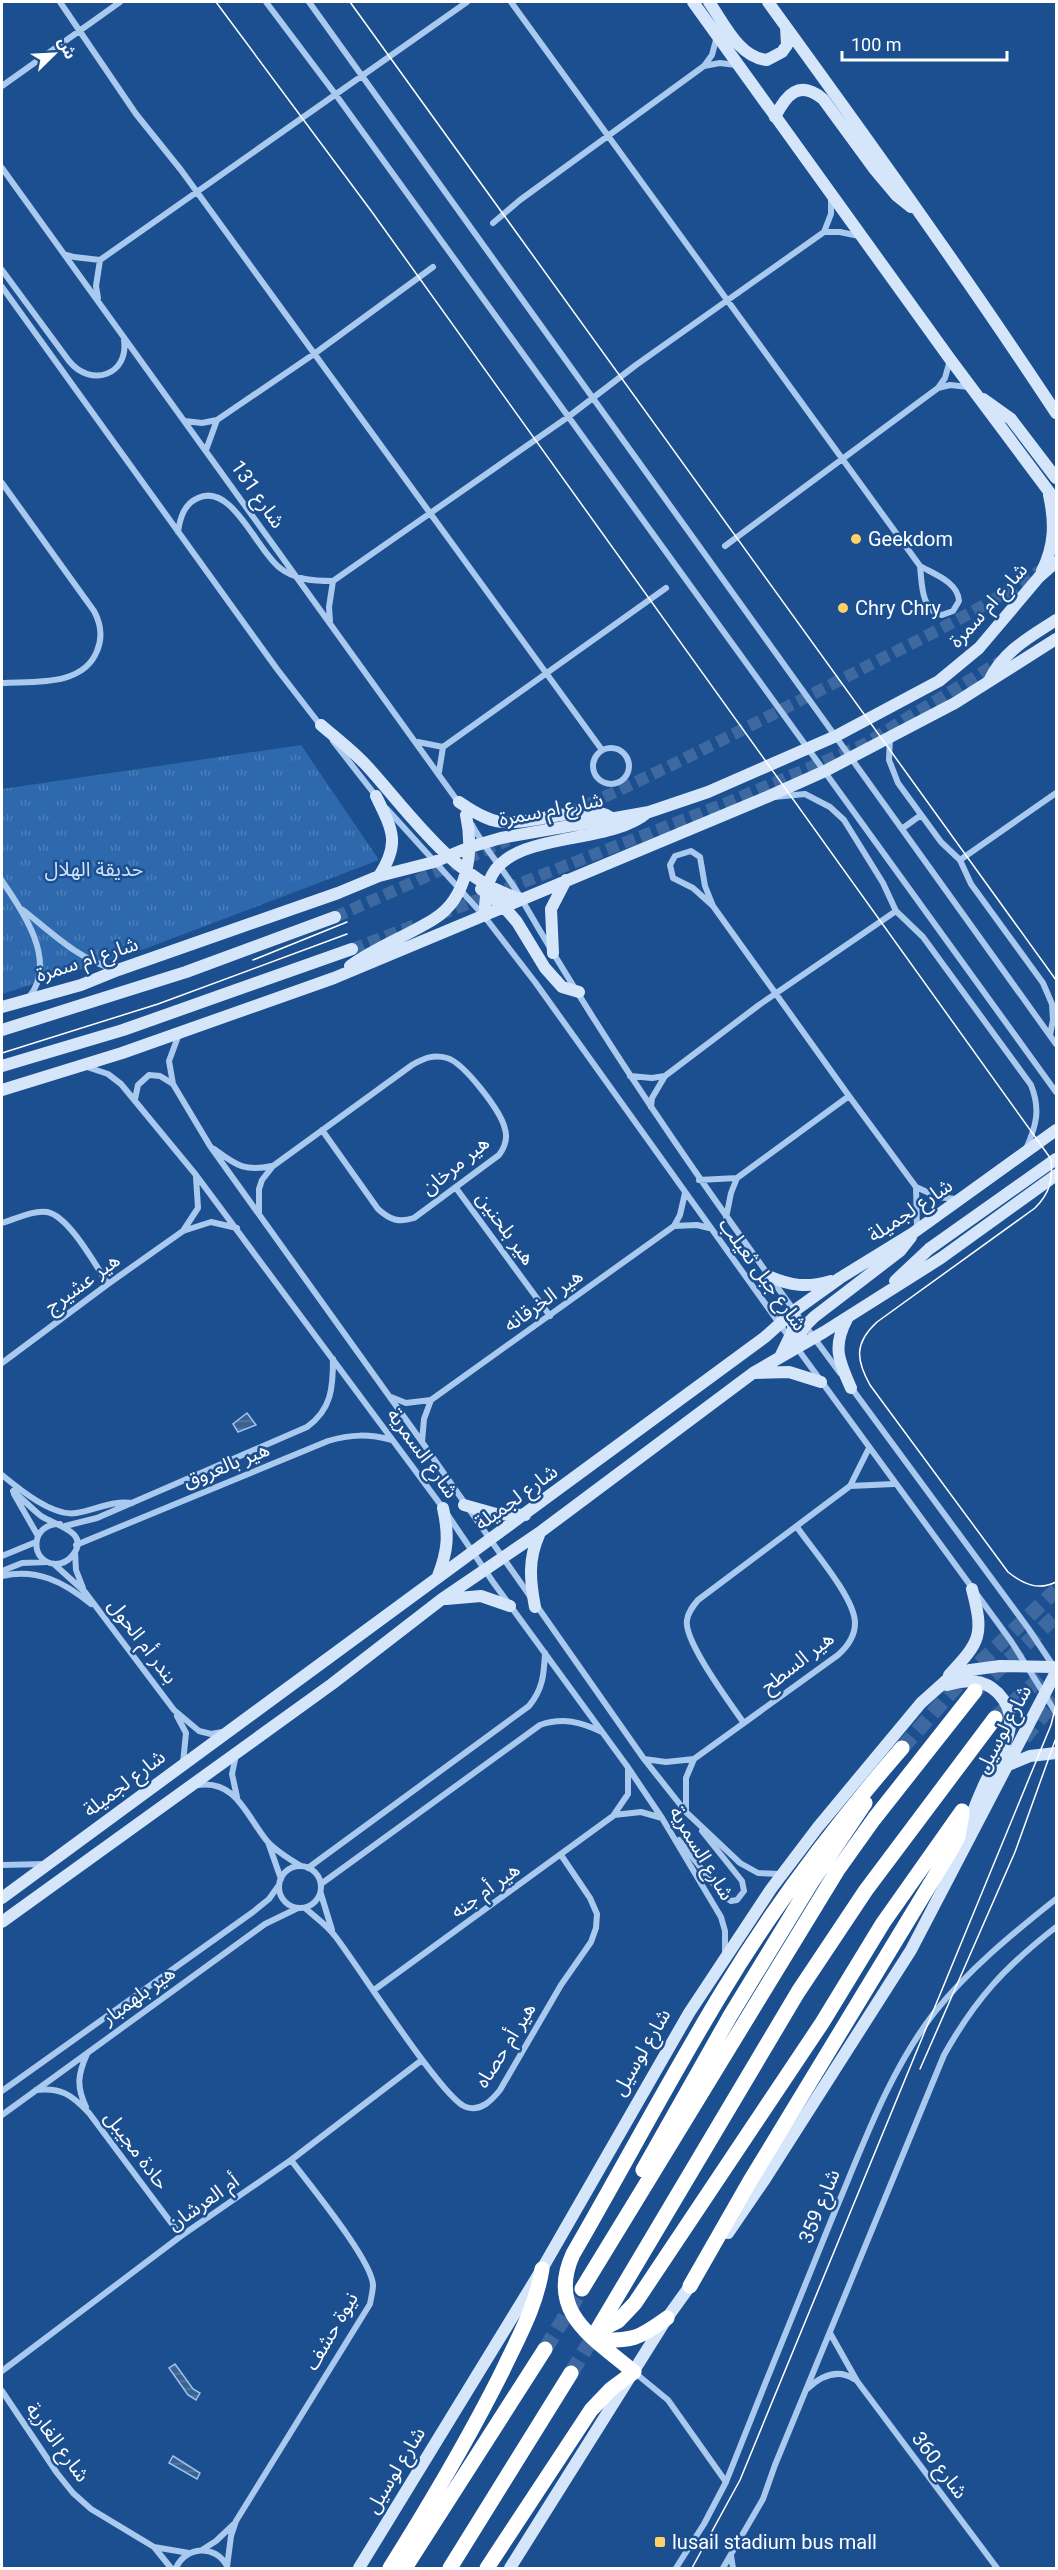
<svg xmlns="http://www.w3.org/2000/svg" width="1058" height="2570" viewBox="0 0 1058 2570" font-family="Roboto,'Noto Sans Arabic',sans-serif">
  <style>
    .park { fill: url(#park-tufts) }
    .water { fill: url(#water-rules); stroke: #9cc4f0; stroke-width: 1.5 }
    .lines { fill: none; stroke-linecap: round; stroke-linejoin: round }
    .secondary-tunnel { stroke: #3d69a0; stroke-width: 12; stroke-dasharray: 12 6; stroke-linecap: butt }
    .highway-tunnel { stroke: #3d69a0; stroke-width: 15; stroke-dasharray: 15 8; stroke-linecap: butt }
    .street { stroke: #a9c9ee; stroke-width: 6 }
    .secondary { stroke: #d6e6fa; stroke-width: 12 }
    .highway { stroke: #fff; stroke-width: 15 }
    .tram { stroke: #fff; stroke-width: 1.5 }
    .poi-dot { fill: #ffd166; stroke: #1b4f8f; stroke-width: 2 }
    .labels { text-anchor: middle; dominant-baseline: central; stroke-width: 5; stroke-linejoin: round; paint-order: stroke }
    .street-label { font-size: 20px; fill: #fff; stroke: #1b4f8f }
    .poi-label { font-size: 20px; fill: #fff; stroke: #1b4f8f; text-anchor: start }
    .park-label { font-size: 20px; fill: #cfe3fa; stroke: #1b4f8f }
  </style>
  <defs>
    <pattern id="park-tufts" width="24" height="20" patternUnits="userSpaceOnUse" patternTransform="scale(1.5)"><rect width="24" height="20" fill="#2e69ad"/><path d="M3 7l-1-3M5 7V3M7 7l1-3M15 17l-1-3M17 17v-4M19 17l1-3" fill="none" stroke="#4d80b9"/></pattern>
    <pattern id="water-rules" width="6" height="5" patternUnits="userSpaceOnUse" patternTransform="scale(1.5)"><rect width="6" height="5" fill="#3c6290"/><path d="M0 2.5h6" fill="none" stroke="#597aa1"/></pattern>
  </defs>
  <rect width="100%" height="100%" fill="#1b4f8f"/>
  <path class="park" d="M301,745l78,115 -232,88 -145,46v-205z"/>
  <path class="water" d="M247,1413l9,12 -18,7 -5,-8z
    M175,2364l18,25 7,4 -4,7 -8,-5 -19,-27z
    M173,2456l27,17 -3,6 -28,-16z"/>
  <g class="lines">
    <path class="secondary-tunnel" d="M571,812c95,-42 186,-90 279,-137 66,-34 134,-66 196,-108
      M439,915l290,-113 134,-57 138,-84
      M335,917l173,-77
      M352,949l66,-25"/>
    <path class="highway-tunnel" d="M975,1691l81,-75
      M995,1718l61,-53
      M1024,1738l32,-39
      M902,1748l61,-69 93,-89
      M545,2349l37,-60
      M571,2373l25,-41"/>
    <path class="street" d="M60,2l76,112 45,56 421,580
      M266,2l70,93 720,997
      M309,2l747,1042
      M511,2l409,564
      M704,66l16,-3 16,2
      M2,86l118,-84
      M2,168l457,635
      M493,223l27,-23 184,-134 8,-11 5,-19
      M824,232h16l19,4
      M64,254l10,3 26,3 367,-258
      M2,270l67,91c22,27 60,14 55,-21
      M2,287l275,382 44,57
      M98,298l-2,-12 4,-26
      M938,388l12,-3 19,2
      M185,421l17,2 15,-3 97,-66 119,-87
      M206,450l11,-30
      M2,483l92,128c7,13 9,26 3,40 -14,36 -64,30 -95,32
      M178,532c2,-14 6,-28 20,-34 34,-16 59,53 82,70 15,12 34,13 53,13l235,-164 68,-52 188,-133 7,-18v-15
      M725,546l213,-158 7,-10 5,-18
      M920,566c14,8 38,16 39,35l-6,10 -11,4c-21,-4 -20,-31 -22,-49z
      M330,621l-1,-14 4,-26
      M890,737l-1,23 9,23 43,59 19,18 11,24 72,99 9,21 1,16 -3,15
      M333,741l43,55
      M418,742l25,5 223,-159
      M593 766a18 18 0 1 1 36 0a18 18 0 1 1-36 0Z
      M439,772l4,-25
      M774,797l31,-3 25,13 14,13 39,63 13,28 27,26 108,148c10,25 5,41 -5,64
      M387,809l97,107 51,66 254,355
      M472,825c14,26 35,48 50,75 95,165 205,320 318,473
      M903,828l18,-13
      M960,860l96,-67
      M2,881c21,30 56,81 27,116
      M23,910c28,22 56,50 91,59
      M179,1034l-10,27 4,23 37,62 212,296 222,317 42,53 54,51 18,10 22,1
      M87,1067l21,7 13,10 75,91 247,333 50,74 134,184 35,52 59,99 4,14v22
      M630,1076l22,2 13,-2
      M849,1096l67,91 22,10 18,2
      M135,1099l3,-14 11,-10 11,1 13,8
      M651,1107l1,-9 13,-22 94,-71 137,-94
      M214,1149c22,16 30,23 58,17
      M699,1180l38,-2 112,-82 -136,-190 -20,-18 -20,-10 -3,-13 5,-9 16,-5 9,6 5,29 8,20
      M916,1187l1,41
      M456,1188l94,128
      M259,1214v-25l3,-9 11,-14 139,-101c12,-7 22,-11 35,-7 17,5 54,53 58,71 3,10 0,18 -6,26l-85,63c-15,5 -24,2 -36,-9l-56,-79
      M726,1218l5,-25 6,-15
      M2,1223c13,-4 31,-13 45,-11 22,4 49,54 61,72
      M674,1226l23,-1 12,3
      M183,1231l15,-23 -2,-31
      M797,1348l214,293 45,72
      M2,1363l106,-79 75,-53 28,-9 26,6
      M850,1386l178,242 26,39
      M391,1397l15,6 25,-3 243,-174 6,-11 5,-22
      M422,1442l2,-23 7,-19
      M2,1475c17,14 51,42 74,38 19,-3 37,-13 56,-10
      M850,1486l44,-2
      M13,1491c10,8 18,17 28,25 13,9 51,16 31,40 -4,5 -10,8 -17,8 -26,-2 -25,-41 5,-40
      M14,1494l24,42
      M65,1526l32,-8 210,-91c25,-18 26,-40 26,-68
      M76,1545l252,-104c23,-7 41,-7 64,-1
      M75,1552l1,18 7,18
      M2,1556l34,-14
      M54,1564l31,28 89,118 25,21 12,3 11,-2
      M2,1571l20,-8 25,-1
      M2,1576c35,-8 62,6 89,28
      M177,1716l9,17 -3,30
      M743,1722c-13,-19 -60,-82 -56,-102 1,-8 6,-14 11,-20l152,-114 19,-38
      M236,1755l-4,19 5,23
      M644,1759l22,3 28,-3 144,-104c9,-8 17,-19 17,-32 0,-25 -43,-74 -58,-96
      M198,1785c38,-6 49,32 69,56 9,10 22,18 34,25
      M686,1811v-33l8,-19
      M614,1815l27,-3 21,6
      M679,1840l43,55 9,6 6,-1 7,-9 -2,-10 -40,-50
      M268,1842l13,37
      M2,1865l43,-1
      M279 1887a21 21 0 1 1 42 0a21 21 0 1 1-42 0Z
      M308,1868l221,-162c14,-17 15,-32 16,-53
      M321,1884l219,-159c23,-8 41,-3 62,7
      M321,1894l11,36
      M305,1908c10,9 22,17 30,28 22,28 108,164 131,171 15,5 26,-7 34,-17l61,-105 30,-43 5,-14 1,-14 -7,-16 -29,-43
      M374,1990l239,-174 15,-22v-25
      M36,2090c25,-3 36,5 53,23l92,123
      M2,2091l251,-179 16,-13 10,-14
      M86,2107c-10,-21 -8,-33 1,-53
      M2,2115l263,-191 33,-16
      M830,2333l27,48 140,187
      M2,2371l179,-135 110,-76 131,-100
      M634,2372l34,28 58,82
      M807,2389c14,-13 30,-21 47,-10
      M2,2391l55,82 16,20 18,16 63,38 17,21
      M154,2547l35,6
      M202,2550l14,-9 18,-17
      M731,2556l2,12
      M227,2567l4,-31 5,-15 134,-217c1,-6 3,-13 3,-19 -1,-25 -65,-102 -82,-125
      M176,2568c10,-22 39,-24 51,-2
      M676,2568l28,-44 22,-42c35,-89 71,-177 107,-266 29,-68 55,-143 101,-203 35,-44 78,-79 122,-114
      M723,2568l40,-69 12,-34 169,-410c32,-57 61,-88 112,-128"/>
    <path class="secondary" d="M693,2l257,357 106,142
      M709,2c15,21 30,56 58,58l15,-8 5,-7 -1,-18
      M768,2c98,135 196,271 288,411
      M775,117c11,-22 24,-38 48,-18l52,71 21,25 15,12
      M983,399l28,20 45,59
      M1042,571c13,-26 13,-49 7,-76
      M989,681c14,-30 41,-44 67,-61
      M321,725c15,13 31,25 45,40 44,48 89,117 156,134
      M376,796c16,33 25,47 3,80
      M459,802c12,8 24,16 37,19 34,7 89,-20 114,-4
      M481,889l23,18 13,15 28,46 17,19 17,5
      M484,916c2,-14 1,-28 8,-41 25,-45 117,-29 156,-63
      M553,953l-2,-44 15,-29
      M350,966c26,-19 57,-30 84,-47 34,-21 40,-68 32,-104
      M2,1007l79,-22 37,-15 220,-77 41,-17 55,-14 36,-15 31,-9 148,-26 59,-20 128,-56 103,-55 40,-33 60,-71 17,-15
      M2,1030l184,-58 149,-55
      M2,1066l121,-36 229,-81
      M2,1090l120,-37 212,-75 433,-181 58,-26 130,-68 101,-64
      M768,1276c23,10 39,12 63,5
      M895,1281l34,-32 127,-90
      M847,1319c-15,28 -8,42 4,69
      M796,1347l7,-19 11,-11 86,-66 11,-14
      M781,1355l12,-25 1,-19
      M754,1373l35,-1 32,10
      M464,1505l32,9 29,1
      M438,1576c10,-26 11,-41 5,-68
      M446,1599l35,-3 29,10
      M535,1607c-5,-26 -7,-48 4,-72
      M949,1675c32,-34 35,-40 23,-86
      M947,1685c19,-5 36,-7 51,8 28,29 1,60 -12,88 -8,16 -14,34 -21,51
      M1006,1766l24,-10 26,-3
      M2,1898l763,-561 29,-26 46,-33 73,-45 143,-103
      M2,1922l330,-238 110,-85 97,-66 214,-160 71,-41 117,-74 115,-83
      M728,2233l37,-54 146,-229 145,-278
      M359,2568l183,-299 147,-256 82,-124 47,-62 103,-124 29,-26 20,-7 30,-4 53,1
      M510,2568l157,-250 28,-39"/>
    <path class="highway" d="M643,2170l87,-154 81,-133 54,-80
      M690,2286l60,-105 202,-333 6,-11 4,-23
      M582,2289l255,-418 37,-52 101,-128
      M596,2332l202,-340 68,-102 129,-172
      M596,2332l22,-11 17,-18 187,-280 61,-100 79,-112
      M596,2340c37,1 42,-1 71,-22
      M390,2568c40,-64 78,-128 112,-196 16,-34 34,-65 40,-103
      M405,2568l140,-219
      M450,2568l121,-195
      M487,2568l104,-158 20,-21 23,-17c-40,-34 -88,-59 -61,-118 51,-88 98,-178 151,-265 52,-86 112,-165 178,-241"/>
    <path class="tram" d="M216,2l156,210 679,947c2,21 -1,34 -16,49l-158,114c-23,21 -21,38 -7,63l138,187c15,12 30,19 48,10
      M350,2l706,978
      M253,960l94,-38
      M2,1053l156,-49 189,-70
      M920,2069l95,-217 41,-114
      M692,2568l48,-88 311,-755 5,-20"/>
  </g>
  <g class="poi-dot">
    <circle cx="856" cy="539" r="6"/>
    <circle cx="843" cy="608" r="6"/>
    <rect x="654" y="2536" width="12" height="12" rx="3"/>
  </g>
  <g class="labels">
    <g class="street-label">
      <text transform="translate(258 494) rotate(55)">شارع 131</text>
      <text transform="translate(988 605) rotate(-48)">شارع ام سمرة</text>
      <text transform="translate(551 809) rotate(-11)">شارع ام سمرة</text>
      <text transform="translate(87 959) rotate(-18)">شارع ام سمرة</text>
      <text transform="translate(455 1165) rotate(-39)">هير مرخان</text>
      <text transform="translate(910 1210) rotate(-34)">شارع لجميلة</text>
      <text transform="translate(506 1228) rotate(54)">هير بلحنين</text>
      <text transform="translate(763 1274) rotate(54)">شارع جبل ثعيلب</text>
      <text transform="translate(82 1283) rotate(-36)">هير عشيرج</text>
      <text transform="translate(543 1300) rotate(-36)">هير الخرقانه</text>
      <text transform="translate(423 1453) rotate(54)">شارع السمرية</text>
      <text transform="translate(226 1465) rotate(-22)">هير بالعروق</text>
      <text transform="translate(516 1497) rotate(-36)">شارع لجميلة</text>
      <text transform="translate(143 1641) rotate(53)">بندر أم الحول</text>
      <text transform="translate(797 1662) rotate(-38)">هير السطح</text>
      <text transform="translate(1003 1729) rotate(-62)">شارع لوسيل</text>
      <text transform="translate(124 1783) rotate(-37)">شارع لجميلة</text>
      <text transform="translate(702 1853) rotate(59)">شارع السمرية</text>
      <text transform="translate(485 1890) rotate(-36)">هير أم جنه</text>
      <text transform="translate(138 1995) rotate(-36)">هير بلهمبار</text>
      <text transform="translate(505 2045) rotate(-58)">هير أم حصاه</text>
      <text transform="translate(641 2052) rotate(-60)">شارع لوسيل</text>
      <text transform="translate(137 2150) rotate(53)">حادة مجيبل</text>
      <text transform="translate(203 2202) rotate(-35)">أم العرشان</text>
      <text transform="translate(819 2206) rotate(-68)">شارع 359</text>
      <text transform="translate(331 2331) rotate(-60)">نيوة حشف</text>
      <text transform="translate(58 2442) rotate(54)">شارع الغارية</text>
      <text transform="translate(940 2465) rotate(53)">شارع 360</text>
      <text transform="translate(395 2470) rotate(-59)">شارع لوسيل</text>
    </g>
    <g class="poi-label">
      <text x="868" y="539">Geekdom</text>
      <text x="855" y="608">Chry Chry</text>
      <text x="672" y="2542">lusail stadium bus mall</text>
    </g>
    <g class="park-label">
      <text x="94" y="869">حديقة الهلال</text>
    </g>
  </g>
  <rect width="1058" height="2570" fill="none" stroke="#ffffff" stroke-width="6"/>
  <g transform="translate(54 54) rotate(66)" stroke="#1b4f8f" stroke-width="4.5" paint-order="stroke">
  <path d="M0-4.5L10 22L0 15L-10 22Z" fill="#ffffff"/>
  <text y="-9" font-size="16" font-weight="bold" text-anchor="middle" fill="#ffffff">ش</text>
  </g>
  <path d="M842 51v9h165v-9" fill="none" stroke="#ffffff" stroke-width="3"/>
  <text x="851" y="51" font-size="18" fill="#ffffff" stroke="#1b4f8f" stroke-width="4.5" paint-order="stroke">100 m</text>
</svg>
